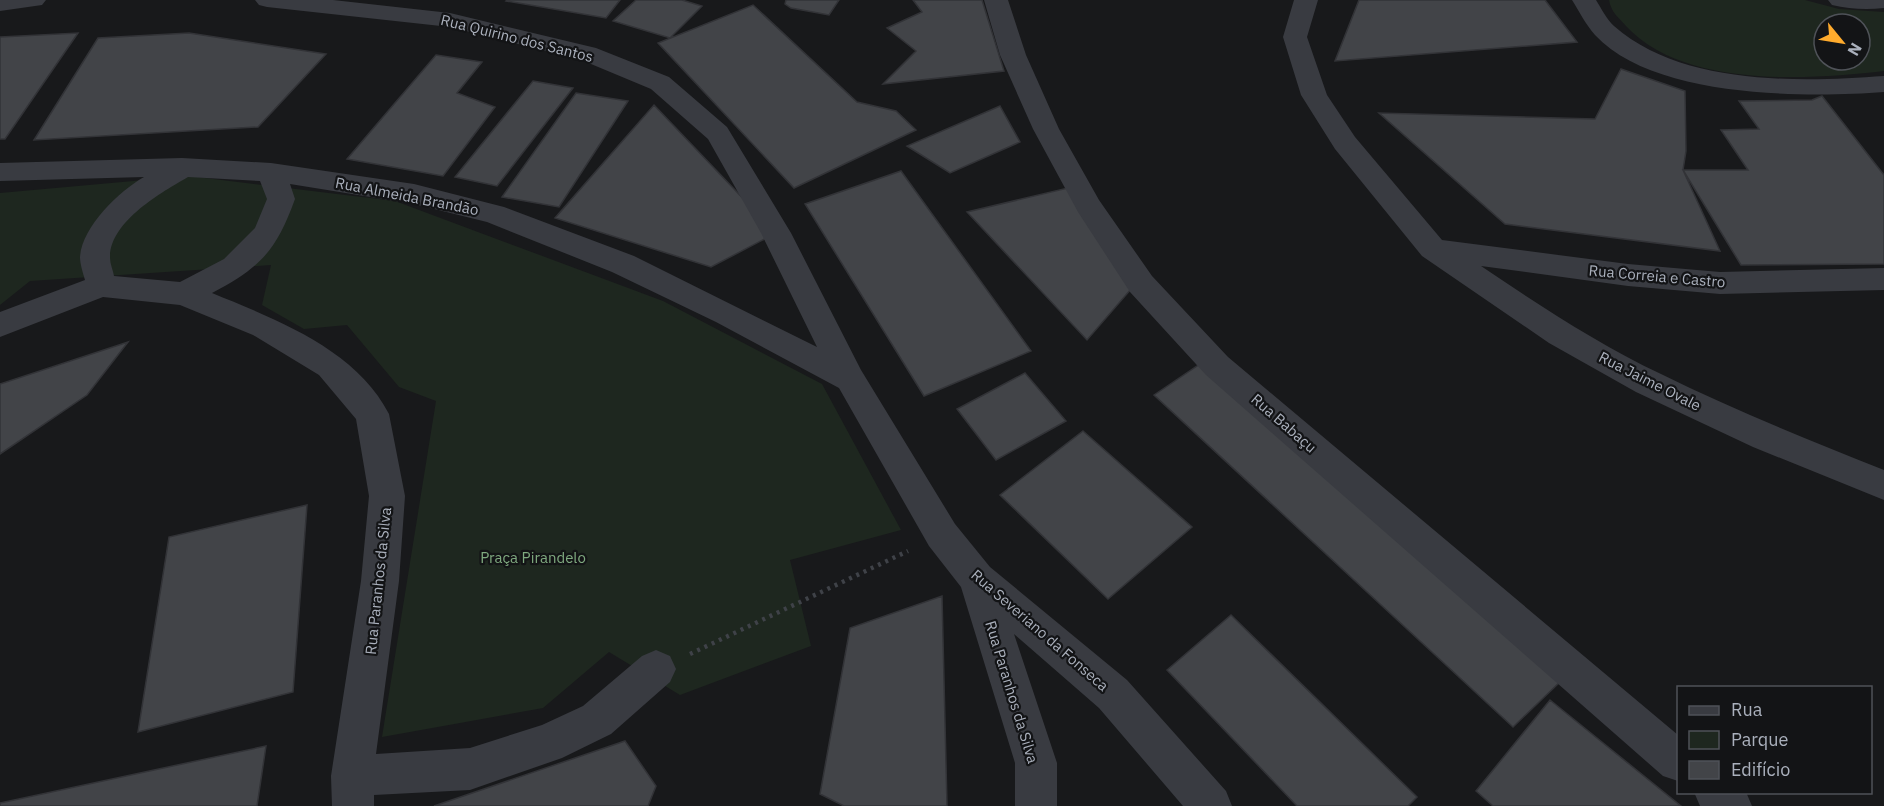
<svg xmlns="http://www.w3.org/2000/svg" width="1884" height="806" viewBox="0 0 1884 806" font-family="'IBM Plex Sans',sans-serif">
  <style>
    .green { fill: #1e271f; fill-rule: evenodd }
    .building { fill: #424448; stroke: #323337; stroke-width: 1.5 }
    .lines { fill: none; stroke-linecap: round; stroke-linejoin: round }
    .path { stroke: #3f4248; stroke-width: 4.5; stroke-dasharray: 3 5; stroke-linecap: butt }
    .minor { fill: #393b41; fill-rule: evenodd }
    .labels { text-anchor: middle; dominant-baseline: central; stroke-width: 4.5; stroke-linejoin: round; paint-order: stroke }
    .street-label { font-size: 15px; fill: #aab0bc; stroke: #131416 }
    .park-label { font-size: 15px; fill: #7fa97f; stroke: #131416 }
  </style>
  <rect width="100%" height="100%" fill="#18191b"/>
  <path class="green" d="M1609,0h196l34,9 45,3v59c-77,9 -201,17 -258,-45 -8,-9 -15,-14 -17,-26zM1824,24h36v36h-36z
    M189,176l206,25 268,100 159,83 79,146 -111,30 21,86 -131,49 -71,-43 -66,56 -161,29 54,-336 -37,-14 -52,-62 -43,4 -42,-24 9,-40 -241,16 -30,24v-112z"/>
  <path class="building" d="M620,0l-14,18 -100,-17 1,-1z
    M636,0h46l20,6 -32,32 -57,-17z
    M786,0h53l-10,15 -38,-7 -6,-4z
    M913,0h69l22,71 -121,13 33,-33 -29,-23 35,-16z
    M1359,0h186l32,42 -242,19z
    M753,5l104,97 39,9 20,19 -122,58 -136,-145z
    M78,33l-73,106h-5v-102z
    M189,33l137,21 -68,73 -224,13 64,-102z
    M436,55l46,7 -25,31 38,14 -52,69 -96,-17z
    M1621,69l64,22 1,60 -3,19 37,81 -215,-27 -126,-111 216,6z
    M533,81l40,7 -76,98 -42,-9z
    M576,93l52,8 -69,106 -57,-10z
    M1822,96l62,79v89l-143,1 -58,-95h65l-27,-40 38,-1 -20,-28 73,-1z
    M654,105l122,128 -65,34 -156,-49z
    M1000,106l20,36 -70,31 -43,-27z
    M901,171l130,180 -107,45 -119,-192z
    M1072,187l60,101 -45,52 -120,-128z
    M128,342l-41,53 -87,59v-70z
    M1203,362l360,317 -50,48 -359,-332z
    M1025,373l41,48 -70,39 -39,-51z
    M1083,431l109,96 -84,72 -108,-104z
    M307,505l-14,187 -155,40 31,-195z
    M942,596l5,210h-103l-24,-12 30,-166z
    M1231,615l186,182 -9,9h-111l-130,-136z
    M1550,700l131,106h-188l-17,-15z
    M625,741l31,45 -8,20h-214z
    M266,746l-9,60h-257v-3z"/>
  <g class="lines">
    <path class="path" d="M690,654l218,-103"/>
    <path class="minor" d="M0,0h46l-4,5 -42,6z
      M255,0h78l117,13 146,35 73,29 58,50 64,106 70,137 94,154 35,43 137,113 99,111 6,15h-49l-84,-98 -85,-74 43,129v43h-42v-43l-54,-176 -32,-41 -90,-158 -123,-66 -104,-50 -125,-50 -73,-18 -124,-20 5,15c-19,52 -34,68 -83,94 63,26 144,56 177,121l16,82 -6,85 -23,173 94,-6 72,-23 41,-19 59,-50 14,-6 14,6 6,13 -6,13 -59,52 -49,24 -92,32 -96,5v11h-42l-1,-30 30,-195 8,-85 -13,-77 -37,-44 -66,-40 -73,-30 -77,-8 -103,40v-25l85,-32c-2,-7 -5,-16 -5,-23 2,-30 39,-66 64,-80l-144,4v-18l182,-5 89,5 143,21 90,23 130,49 183,91 -56,-114 -53,-94 -57,-50 -72,-30 -129,-32 -183,-20 -8,-2zM188,177l72,4 7,18 -12,29 -31,31 -44,23 -66,-6c-1,-6 -4,-12 -4,-18 -1,-36 52,-66 78,-81z
      M984,0h24l18,55 33,74 40,71 53,76 76,81 450,378v46l-15,-5 -457,-401 -76,-83 -52,-80 -45,-83 -33,-74z
      M1294,0h24l-11,37 20,58 28,42 87,103 186,24 92,8 164,-4v22l-164,4 -92,-8 -147,-20c58,39 117,78 180,108 73,36 148,66 223,96v30l-131,-53 -117,-55 -87,-49 -127,-87 -87,-107 -34,-54 -18,-58z
      M1572,0h24c5,8 11,20 18,26 68,60 186,56 270,50v16c-79,6 -231,6 -289,-57 -9,-10 -16,-24 -23,-35z
      M1828,0h56v8c-18,2 -35,1 -52,-3z
      M1694,792h52l6,14h-52z"/>
  </g>
  <g class="labels">
    <g class="street-label">
      <text transform="translate(517 38) rotate(14)">Rua Quirino dos Santos</text>
      <text transform="translate(407 196) rotate(11)">Rua Almeida Brandão</text>
      <text transform="translate(1657 276) rotate(5)">Rua Correia e Castro</text>
      <text transform="translate(1650 381) rotate(27)">Rua Jaime Ovale</text>
      <text transform="translate(1284 423) rotate(41)">Rua Babaçu</text>
      <text transform="translate(378 581) rotate(-84)">Rua Paranhos da Silva</text>
      <text transform="translate(1040 630) rotate(41)">Rua Severiano da Fonseca</text>
      <text transform="translate(1012 692) rotate(73)">Rua Paranhos da Silva</text>
    </g>
    <g class="park-label">
      <text x="533" y="557">Praça Pirandelo</text>
    </g>
  </g>
  <rect x="1677" y="686" width="195" height="108" fill="#131416" stroke="#4f5258" stroke-width="1.5"/>
  <rect x="1689" y="706" width="30" height="9" fill="#393b41" stroke="#4f5258" stroke-width="1.5"/>
  <text x="1731" y="716" font-size="18" fill="#aab0bc">Rua</text>
  <rect x="1689" y="731" width="30" height="18" fill="#1e271f" stroke="#4f5258" stroke-width="1.5"/>
  <text x="1731" y="746" font-size="18" fill="#aab0bc">Parque</text>
  <rect x="1689" y="761" width="30" height="18" fill="#424448" stroke="#4f5258" stroke-width="1.5"/>
  <text x="1731" y="776" font-size="18" fill="#aab0bc">Edifício</text>
  <g transform="translate(1842 42) rotate(120)"><circle r="28" fill="#131416" stroke="#4f5258" stroke-width="1.5"/>
  <path d="M0-4.5L10 22L0 15L-10 22Z" fill="#ffab2d"/>
  <text y="-9" font-size="16" font-weight="bold" text-anchor="middle" fill="#aab0bc">N</text>
  </g>
</svg>
